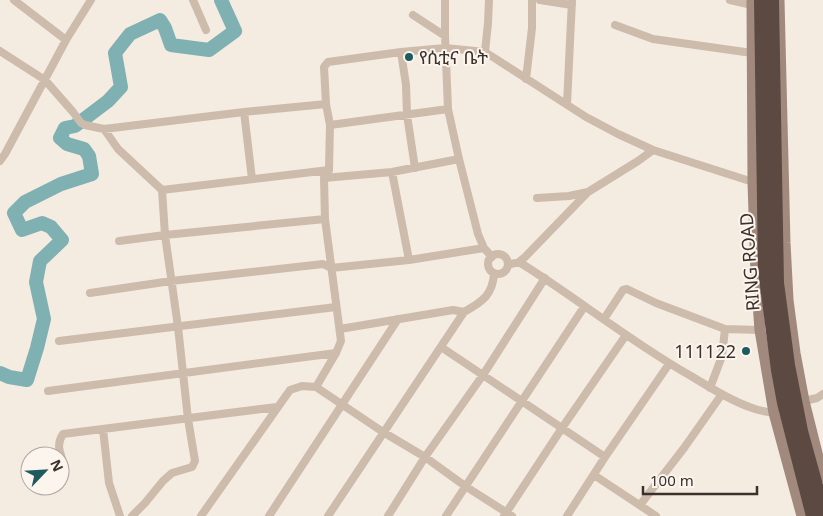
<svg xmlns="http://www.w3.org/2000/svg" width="823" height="516" viewBox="0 0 823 516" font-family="'Noto Sans','Noto Sans Ethiopic',sans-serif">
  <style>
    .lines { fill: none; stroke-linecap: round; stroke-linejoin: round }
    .river { stroke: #7fb0b2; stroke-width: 14 }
    .street { stroke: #cdbbac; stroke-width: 8 }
    .secondary { stroke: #a18a7d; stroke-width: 11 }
    .highway { stroke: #5c4a42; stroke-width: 14 }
    .poi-dot { fill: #1f5a5e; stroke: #fbf5ee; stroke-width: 2 }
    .labels { text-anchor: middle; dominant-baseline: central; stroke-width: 4; stroke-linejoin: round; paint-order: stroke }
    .poi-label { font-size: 18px; fill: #3b302b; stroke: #fbf5ee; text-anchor: start }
    .street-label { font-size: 18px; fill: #3b302b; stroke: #fbf5ee }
  </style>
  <rect width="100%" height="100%" fill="#f4ebe1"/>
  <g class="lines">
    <path class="river" d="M0,373l9,4 18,3 10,-32 7,-29 -8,-37 4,-21 22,-21 -11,-13 -9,-4 -20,7 -8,-17 11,-11 36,-18 31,-10 -3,-18 -5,-7 -17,-5 -7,-6 5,-10 10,-2 33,-25 13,-14 -6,-34 15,-19 30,-14 5,8 6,17 38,5 26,-19 -14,-31"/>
    <path class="street" d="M14,0l52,40
      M193,0l13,30
      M445,0v36
      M540,0l32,5
      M730,0l22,5
      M413,15l32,21 3,73 11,50 19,75 6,14 8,9
      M615,25l38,14 99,14
      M0,51l45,29 28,32 8,11 4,2 19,4 140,-17 82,-8
      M401,52l5,33 1,30 8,53
      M485,52l3,-29 1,-23
      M526,79l6,-51v-28
      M567,104l5,-104
      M244,112l8,67
      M330,125l118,-16
      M104,129l14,20 44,41 3,45 13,92 10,92 7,42 -3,6 -20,6 -9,8 -18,22 -13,13
      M0,161l5,-7 61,-114 25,-40
      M392,172l17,88
      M324,178l68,-6 67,-13
      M162,190l167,-20
      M537,198l32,-2 19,-4
      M119,241l46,-6 160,-16
      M488 264a10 10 0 1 1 20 0a10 10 0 1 1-20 0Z
      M519,262c58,36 112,80 172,114 20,12 42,26 64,33 6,2 13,3 19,4
      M508,265l11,-3 6,-5 63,-65 50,-31 15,-11 100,32
      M90,293l81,-12 152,-17 8,4 78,-8 75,-12
      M604,319l19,-29 4,-1 29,14 69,26 35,1
      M340,329l113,-19 11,2
      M59,341l277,-34
      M441,347l164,110
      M316,387l20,-34 5,-12 -16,-122 -1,-41 5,-8 1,-45 -4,-21 -2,-37 4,-5 73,-10 44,-4 40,4 101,65 32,17 35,16
      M710,388l12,-32 3,-27
      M48,391l288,-38
      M804,401l13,-3 6,-4
      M103,429l6,54 11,33
      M65,467c-4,-13 -10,-21 -2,-33l214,-27
      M594,475l62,41
      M640,505l44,-57 38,-54
      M201,516l89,-126 12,-4 14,1 67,45 42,25 40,29 47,30
      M269,516l129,-197
      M328,516l136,-204c18,-10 29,-17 30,-39
      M388,516l37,-59 58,-82 62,-97
      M446,516l138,-209
      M504,516l58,-88 64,-93
      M567,516l38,-59 64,-93"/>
    <path class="secondary" d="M752,0l1,182 3,93 4,55 14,83 28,103
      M779,0l6,243 3,57 7,53 9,48 19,76"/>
    <path class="highway" d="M761,0l4,270 13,100 6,33 29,113
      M772,0l5,283 11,82 13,66 22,80"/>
  </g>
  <g class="poi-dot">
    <circle cx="409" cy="57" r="5"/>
    <circle cx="746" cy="351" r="5"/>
  </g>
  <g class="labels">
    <g class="poi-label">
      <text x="419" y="57">የሲቲና ቤት</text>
      <text x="736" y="351" text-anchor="end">111122</text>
    </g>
    <g class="street-label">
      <text transform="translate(749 262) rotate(-94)">RING ROAD</text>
    </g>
  </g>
  <g transform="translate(45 471) rotate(65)"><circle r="24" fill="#fbf5ee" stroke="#aea6a0"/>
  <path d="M0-4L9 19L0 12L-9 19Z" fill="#1f5a5e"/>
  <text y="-8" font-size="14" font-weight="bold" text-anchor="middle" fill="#3b302b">N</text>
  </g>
  <path d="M643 486v8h114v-8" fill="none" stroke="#3b302b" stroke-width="2.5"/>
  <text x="650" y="486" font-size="15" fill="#3b302b" stroke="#fbf5ee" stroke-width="4" paint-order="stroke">100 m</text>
</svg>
